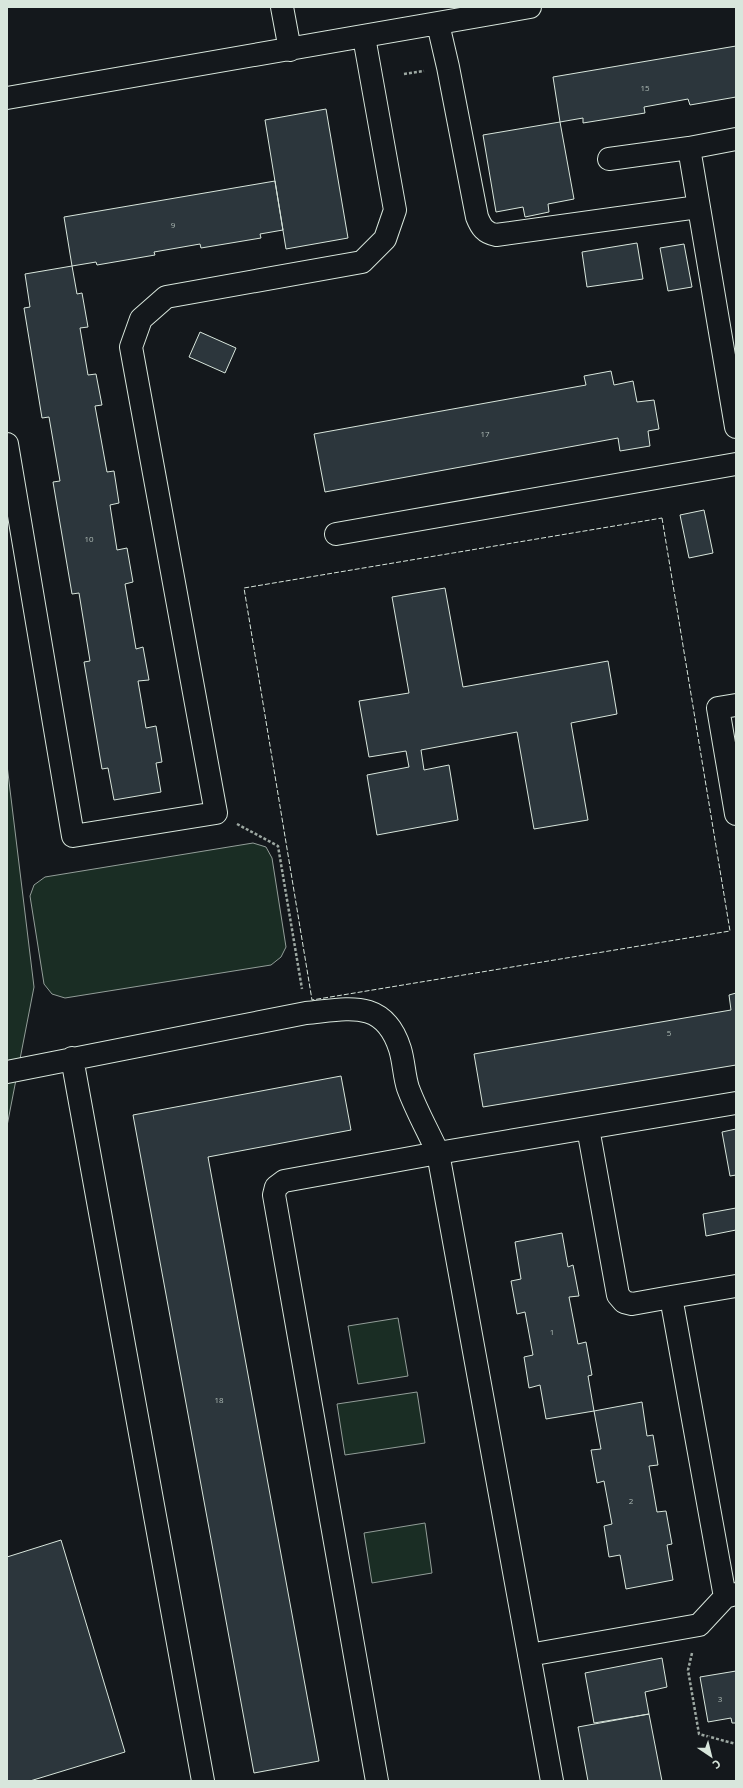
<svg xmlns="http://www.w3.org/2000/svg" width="743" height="1788" viewBox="0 0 743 1788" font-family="'Open Sans',sans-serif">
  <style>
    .green { fill: #1a2d24; stroke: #939e99 }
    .building { fill: #2c363c; stroke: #d8e6dc }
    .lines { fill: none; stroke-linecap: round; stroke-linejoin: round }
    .minor-casing { stroke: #d8e6dc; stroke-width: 24 }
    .path { stroke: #9da8a2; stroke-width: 2.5; stroke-dasharray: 3 2; stroke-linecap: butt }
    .minor { stroke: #14181c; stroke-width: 22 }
    .fence { stroke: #d8e6dc; stroke-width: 1; stroke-dasharray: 5 2; stroke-linecap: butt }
    .labels { text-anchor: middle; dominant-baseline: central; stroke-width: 3; stroke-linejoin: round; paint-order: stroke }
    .number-label { font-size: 8px; fill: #adbab4 }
  </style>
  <rect width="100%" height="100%" fill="#14181c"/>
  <path class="green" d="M7,765l27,222 -27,139z
    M253,843l13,4 6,11 14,89 -5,10 -10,8 -206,33 -13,-4 -8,-10 -14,-88 4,-11 11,-8z
    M398,1318l10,58 -50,8 -10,-58z
    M417,1392l8,51 -80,12 -8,-51z
    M425,1523l7,50 -60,10 -8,-50z"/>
  <path class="building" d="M736,46v51l-46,8 -2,-6 -44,8 1,6 -62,10v-5l-23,4 -7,-45z
    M326,109l22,129 -62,11 -21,-129z
    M560,122l14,77 -26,5 1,8 -24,5 -2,-10 -27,5 -13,-77z
    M275,181l8,49 -23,4 1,4 -60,10 -1,-4 -46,8 1,3 -58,10 -1,-3 -24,4 -8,-49z
    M637,243l6,36 -56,8 -5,-35z
    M684,244l8,43 -24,4 -8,-43z
    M72,266l5,28 5,-1 6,34 -8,1 8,47 8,-1 6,31 -7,1 12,66 7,-1 5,32 -9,2 7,45 10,-2 6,34 -8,2 11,65 7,-2 6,33 -11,1 8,47 10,-2 6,36 -6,1 5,29 -47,8 -6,-32 -6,1 -18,-107 6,-1 -11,-68 -7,1 -19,-112 7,-1 -11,-64 -7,1 -18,-110 6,-1 -5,-33z
    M200,332l36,16 -11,25 -36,-16z
    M611,371l3,14 19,-4 4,21 17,-2 5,29 -11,2 2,15 -30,5 -2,-13 -293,54 -11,-58 272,-49 -2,-9z
    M704,510l9,43 -24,5 -9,-43z
    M445,588l18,99 145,-26 9,53 -46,9 17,97 -54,9 -17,-97 -96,18 3,20 25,-5 9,55 -81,15 -10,-60 42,-8 -3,-16 -37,6 -10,-56 50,-8 -17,-96z
    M736,993v72l-253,42 -9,-53 257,-44 -2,-15z
    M341,1076l10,54 -143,27 111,604 -65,12 -121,-658z
    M736,1129v46l-6,1 -8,-44z
    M736,1208v22l-30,6 -3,-22z
    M562,1233l6,34 5,-2 6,31 -10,1 9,47 8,-2 6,33 -4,1 6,35 -48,8 -6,-34 -11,3 -5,-31 9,-2 -8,-43 -8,2 -6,-33 10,-2 -6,-37z
    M642,1402l5,34 6,-1 5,30 -9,1 8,46 9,-1 6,33 -5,1 6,35 -47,9 -6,-34 -11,2 -5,-31 8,-2 -8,-43 -7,2 -6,-33 10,-1 -7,-38z
    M61,1540l64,212 -95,29h-23v-224z
    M662,1658l5,29 -22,5 4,22 -55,9 -9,-50z
    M736,1671v52h-4l-1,-5 -23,4 -8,-45z
    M649,1714l13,67h-74l-10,-54z"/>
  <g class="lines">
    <defs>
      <path id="minor" d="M282,7l8,43
        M438,24l10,43 29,150c4,10 8,16 19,18l202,-28
        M7,98l523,-91
        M736,139l-47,9 47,279
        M609,159l80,-11
        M7,444l66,392 143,-23 -85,-466 10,-28 25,-22 196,-35 23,-23 10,-29 -31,-173
        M336,534l400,-70
        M736,705l-18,3 18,106
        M72,1058l131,723
        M7,1072l299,-59c42,-4 78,-15 94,36 4,13 4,27 8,39 8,22 20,43 30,65l-154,28 -8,6 -2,8 103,586
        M588,1128l30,167 6,7 8,2 39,-7
        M725,1597l-54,-300 65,-11
        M529,1655l170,-30 26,-28 11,-3
        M552,1781l-114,-628 298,-50"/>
    </defs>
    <use href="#minor" class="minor-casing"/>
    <path class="path" d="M404,74l20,-3
      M237,824l41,22 24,143
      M692,1653l-4,17 11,64 37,10"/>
    <use href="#minor" class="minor"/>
    <path class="fence" d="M662,518l68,413 -418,69 -68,-412z"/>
  </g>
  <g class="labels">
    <g class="number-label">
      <text x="645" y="87">15</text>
      <text x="173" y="224">9</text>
      <text x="485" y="433">17</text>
      <text x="89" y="538">10</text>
      <text x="669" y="1032">5</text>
      <text x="552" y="1331">1</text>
      <text x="219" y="1399">18</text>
      <text x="631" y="1500">2</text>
      <text x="720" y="1698">3</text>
    </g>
  </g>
  <rect width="743" height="1788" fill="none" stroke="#d8e6dc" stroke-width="16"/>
  <g transform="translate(711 1756) rotate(145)" stroke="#14181c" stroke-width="3" paint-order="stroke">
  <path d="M0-3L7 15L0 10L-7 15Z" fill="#d8e6dc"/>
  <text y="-6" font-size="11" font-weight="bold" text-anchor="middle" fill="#d8e6dc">С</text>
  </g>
</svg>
